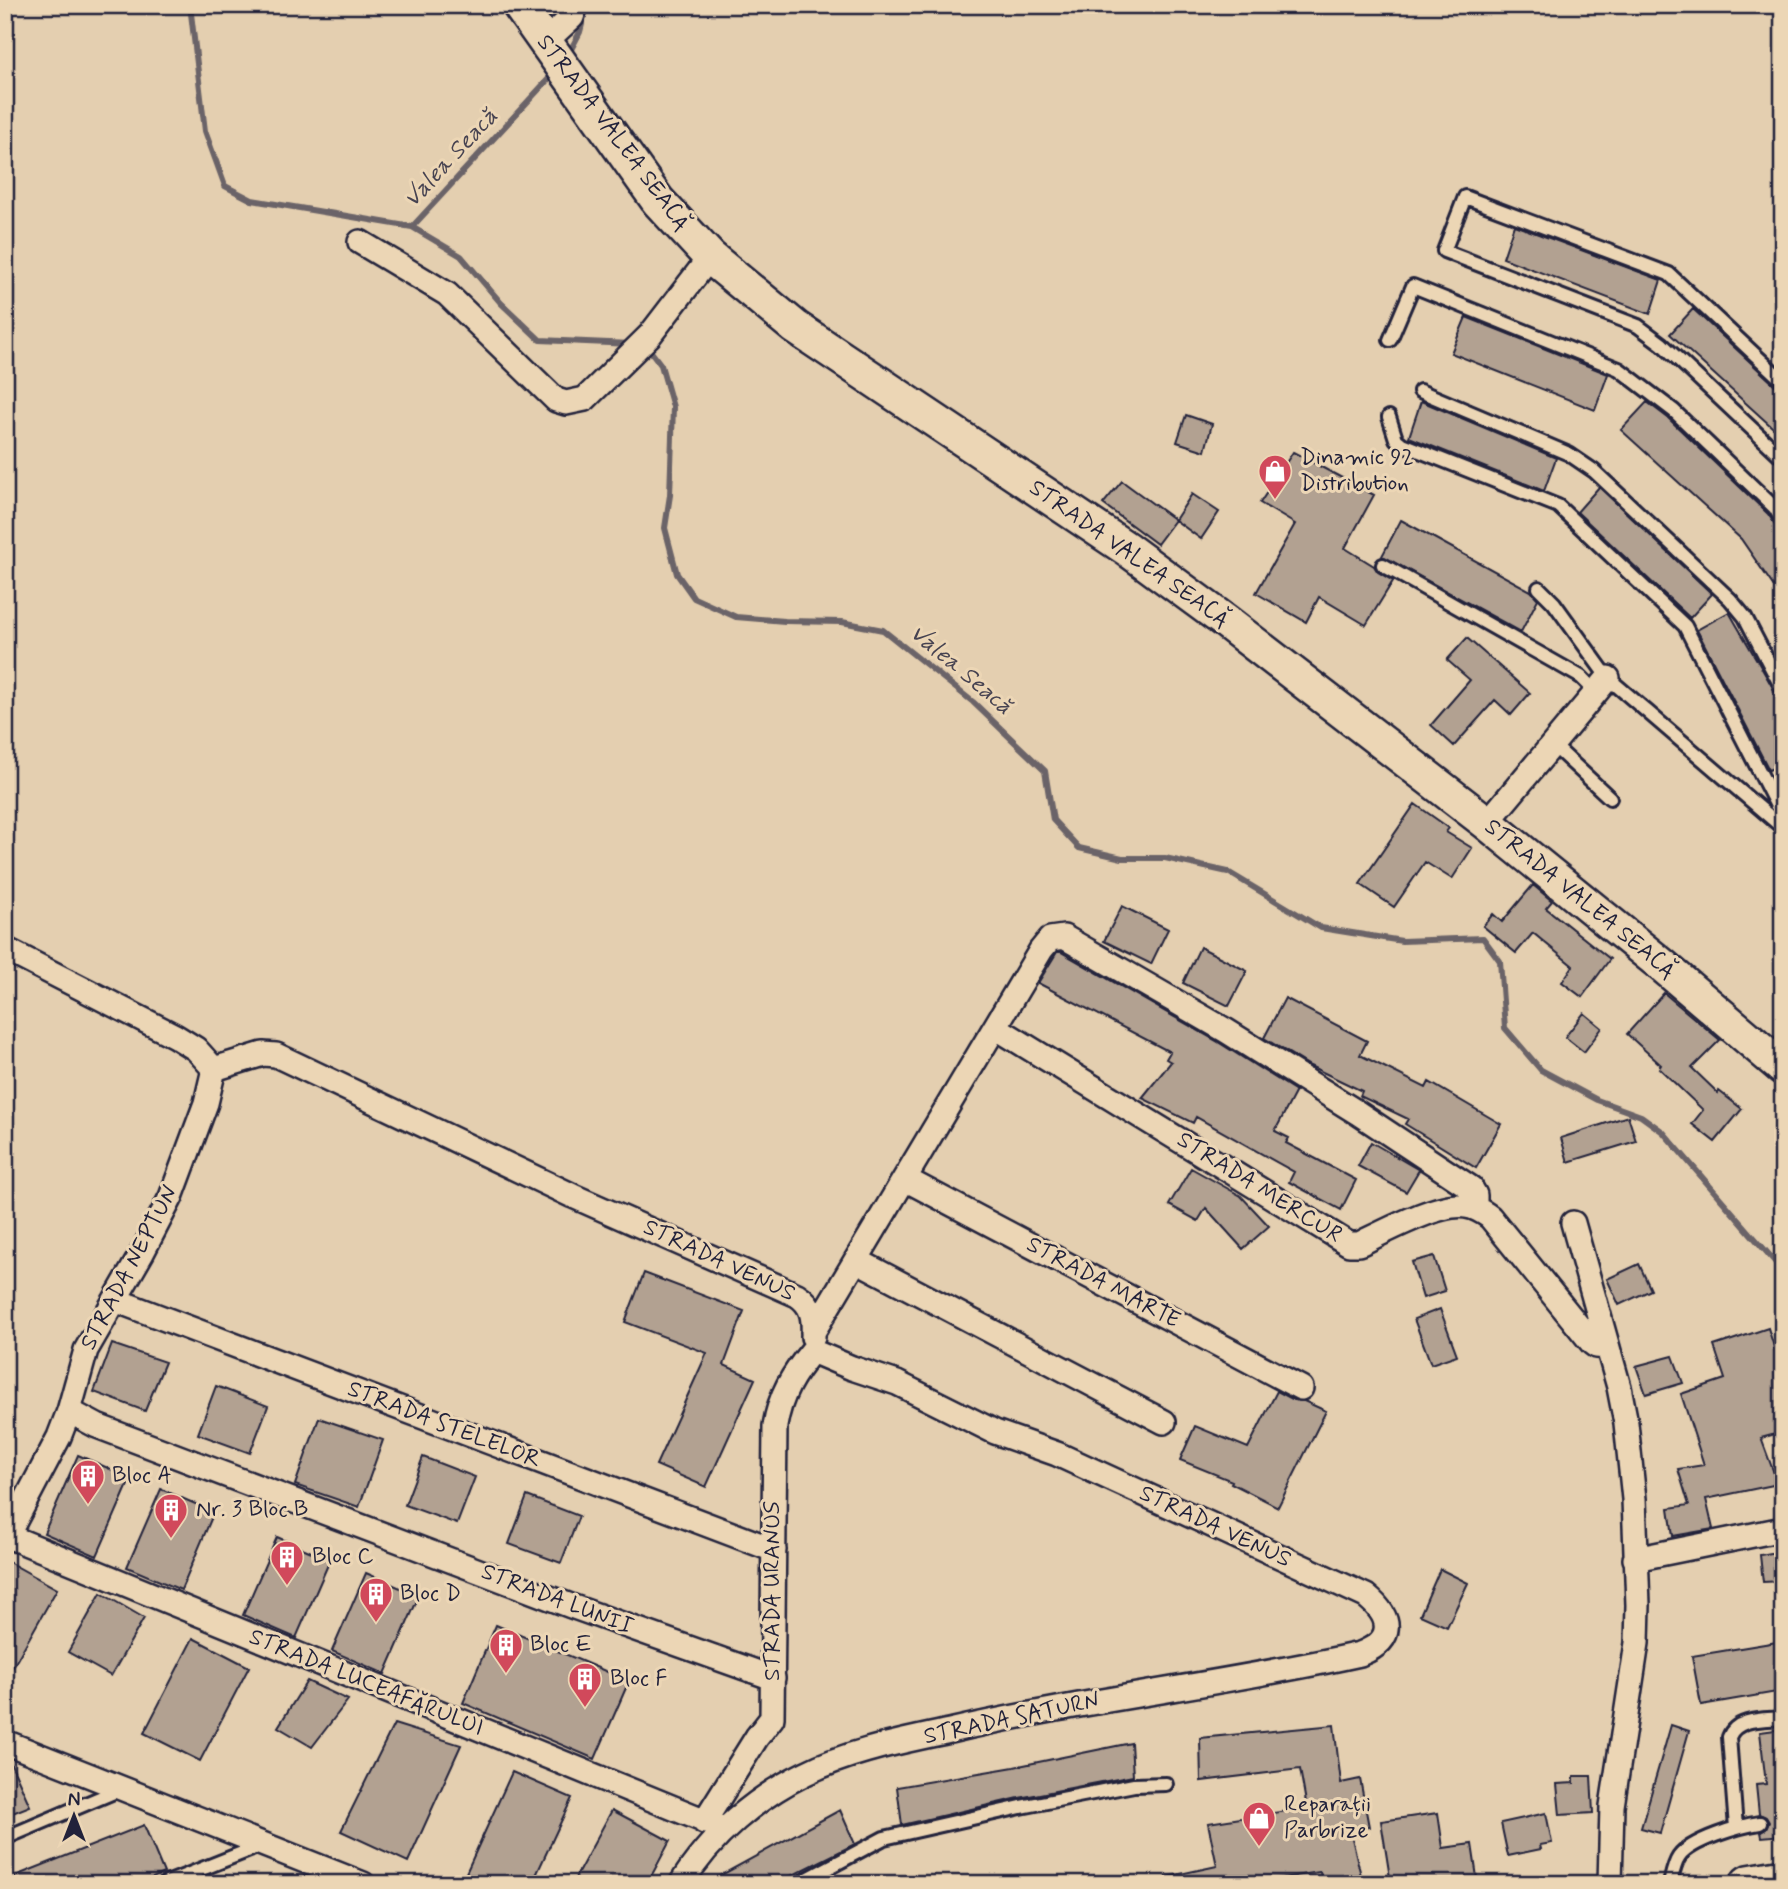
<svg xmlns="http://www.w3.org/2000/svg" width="1788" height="1889" viewBox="0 0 1788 1889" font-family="Mynerve,sans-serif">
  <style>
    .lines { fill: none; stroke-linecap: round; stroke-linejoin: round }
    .stream { stroke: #6b6367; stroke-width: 6 }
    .building { fill: #b2a191; stroke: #22223b; stroke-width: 2 }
    .service-casing { stroke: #22223b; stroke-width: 18 }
    .minor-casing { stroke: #22223b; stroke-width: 28 }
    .secondary-casing { stroke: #22223b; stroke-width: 38 }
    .primary-casing { stroke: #22223b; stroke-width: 42 }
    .service { stroke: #ecd6b5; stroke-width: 12 }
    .minor { stroke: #ecd6b5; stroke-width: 23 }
    .secondary { stroke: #ecd6b5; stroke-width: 33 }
    .primary { stroke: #ecd6b5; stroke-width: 37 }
    .labels { text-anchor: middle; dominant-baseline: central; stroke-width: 6; stroke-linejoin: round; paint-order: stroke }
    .street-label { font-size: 23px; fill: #22223b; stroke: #ecd6b5 }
    .poi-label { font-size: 23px; fill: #22223b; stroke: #ecd6b5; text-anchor: start }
    .water-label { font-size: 24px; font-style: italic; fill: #474351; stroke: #ecd6b5 }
  </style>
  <rect width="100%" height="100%" fill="#e4cfb0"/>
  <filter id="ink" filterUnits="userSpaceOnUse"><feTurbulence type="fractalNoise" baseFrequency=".0143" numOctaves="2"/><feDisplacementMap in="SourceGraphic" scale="14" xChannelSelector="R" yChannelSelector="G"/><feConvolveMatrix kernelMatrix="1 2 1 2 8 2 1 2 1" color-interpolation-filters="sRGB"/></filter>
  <g filter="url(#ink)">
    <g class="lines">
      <path class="stream" d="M190,5l15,126 20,55 27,14 160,27 49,29 40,47 39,37 92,4
        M568,55l12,-23 7,-27
        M412,227l143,-155
        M646,345l15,20 12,42 -3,88 -5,33 12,46 17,24 42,19 49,4 57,1 41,8 90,72 72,69 8,49 26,28 43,10h43l63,14 93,56 81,13 81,-3 17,23 5,67 36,42 56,30 44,16 22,16 120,139"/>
    </g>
    <path class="building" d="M1514,225l147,55 -11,34 -147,-56z
      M1693,309l84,78 6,3v47l-113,-103z
      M1466,317l142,57 -13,36 -144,-57z
      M1421,401l135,57 -12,33 -135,-54z
      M1647,402l21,16 100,96 8,12 7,4v70l-42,-61 -120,-109z
      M1186,415l26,9 -7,27 -28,-9z
      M1293,452l81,43 -29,53 29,18 4,6 15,9 -27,44 -47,-28 -13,25 -50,-29 39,-69 -35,-21z
      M1122,481l53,39 -18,24 -54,-40z
      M1599,487l113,107 -22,24 -113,-106z
      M1192,494l27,18 -18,27 -26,-19z
      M1401,520l130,71 7,8 -17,33 -139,-76z
      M1729,612l54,93v57l-14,8 -72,-140z
      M1467,638l63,55 -19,22 -16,-15 -41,46 -23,-21 39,-45 -23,-20z
      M1415,804l34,24 -3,4 26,16 -20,31 -27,-17 -31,45 -34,-23z
      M1533,885l19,16 -6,7 64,51 -28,38 -20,-15 11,-16 -40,-33 -17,20 -33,-27 10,-12 9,8z
      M1122,906l46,23 -17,35 -47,-23z
      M1200,947l47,24 -18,35 -46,-23z
      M1057,952h4l157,90 78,49 -21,40 14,7 -3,5 70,37 -15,30 -52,-28 5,-10 -98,-55 -3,6 -51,-25 29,-36 -5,-3 4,-7 -132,-69z
      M1664,993l56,47 -28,28 26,25 1,-2 23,18 -27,33 -23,-18 11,-14 -44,-42 2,-3 -34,-31z
      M1285,998l82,43 -7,14 66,33 3,-6 72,42 -25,44 -71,-44 3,-5 -48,-23 2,-5 -52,-25 -46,-28z
      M1584,1013l18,15 -18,24 -19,-15z
      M1628,1116l8,25 -68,21 -7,-24z
      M1371,1142l48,28 -13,22 -48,-26z
      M1191,1168l50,28 28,30 -26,23 -37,-41 -8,13 -29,-16z
      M1434,1256l11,35 -22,7 -11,-36z
      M1639,1264l12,26 -32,15 -12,-26z
      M644,1273l100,38 -20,54 31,14 -49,108 -50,-22 51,-112 -82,-31z
      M1440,1309l17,46 -26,9 -17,-45z
      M1768,1328l15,47v57l-22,6 17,46 -72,15 7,30 -40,7 -4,-28 20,-3 -11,-36 26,-4 -23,-71 44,-15 -11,-33z
      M112,1344l53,18 -20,49 -51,-19z
      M1673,1356l10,27 -37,11 -10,-28z
      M216,1386l52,20 -18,47 -52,-19z
      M1277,1391l17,9 10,1 22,10 -48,96 -47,-24 1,-2 -52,-21 15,-34 53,22z
      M319,1418l64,22 -24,67 -64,-22z
      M78,1455l53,23 -34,78 -53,-23z
      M423,1457l52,20 -18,47 -52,-19z
      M161,1489l53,23 -33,78 -54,-23z
      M527,1496l52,20 -18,47 -52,-19z
      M277,1537l53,23 -34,78 -53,-23z
      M1777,1552l6,29 -20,1 -3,-27z
      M5,1560l52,29 -52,92z
      M1440,1569l28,14 -21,44 -27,-12z
      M366,1573l53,23 -34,78 -53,-23z
      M101,1593l43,25 -33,58 -43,-24z
      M496,1625l133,56 -34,78 -132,-56z
      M193,1638l56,29 -49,94 -56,-28z
      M1783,1641v50l-82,14 -9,-49z
      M307,1681l41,19 -36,47 -34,-20z
      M394,1724l67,21 -53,117 -67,-31z
      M1334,1725l7,58 19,-4 9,48 -19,3 13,54h-41l-2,-12 -76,12h-77l-1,-7 51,-11 -9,-43 99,-15 -7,-39 -99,12 -1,-43z
      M1671,1725l18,6 -29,102 -19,-5z
      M1783,1729v106l-21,2 -1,-5 5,-3 3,-7 -3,-5 -7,-3 -3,-29 10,-1 -6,-52z
      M1131,1743l2,33 -114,22 -117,27 -5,-38 117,-20z
      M5,1757l4,2 21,47 -25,10z
      M512,1772l60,26 -40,86h-71z
      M1574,1776h17l2,37 -33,2 -3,-31 17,-1z
      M612,1810l58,31 -23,43h-75z
      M840,1810l15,34 -80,40h-70z
      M1438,1813l5,35 29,-4 6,40h-87l-10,-63z
      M1546,1813l6,30 -12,2 1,4 -33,7 -7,-33z
      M144,1825l20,48 -25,11h-134v-4z"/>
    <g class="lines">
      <defs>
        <path id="service" d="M1390,340l23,-54 206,83 55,42 101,97 8,13
          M1783,381l-114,-107 -204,-77 -21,54 194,75 24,18 121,114
          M1420,391l149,63 25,17 136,128 15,18 38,73
          M1389,417l7,22 6,5 156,62 127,120 92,180
          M1383,565l198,112 15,15
          M1539,588l15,15 54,75 175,150
          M1552,744l58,54
          M1736,1828l-7,-91c8,-20 36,-17 54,-19
          M5,1838l116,-49
          M164,1884l98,-39
          M798,1884l86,-46 137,-31 113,-22 32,-1
          M1670,1884c2,-8 4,-20 9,-27 12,-17 60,-31 81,-34"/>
        <path id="minor" d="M545,42l27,-25 4,-12
          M360,242l87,52 109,106 10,3 19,-4 65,-64 60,-78
          M1487,823l121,-145
          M5,949l170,87 21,13 18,20
          M995,1027l354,217h10c25,-12 80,-42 107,-38 10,1 17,6 24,11l102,126 4,3 11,1
          M214,1069l49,-15 13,1 297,141 224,99c16,10 17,24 16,42
          M905,1179l396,209
          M1573,1223l46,164 7,36 8,76 4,106 -1,38 -25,163 -2,78
          M856,1260l308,162
          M115,1300l659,250
          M813,1332l228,-382 9,-11 14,-2 161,93 133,83 113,75 4,7v13
          M69,1411l28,15 474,180 202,72
          M8,1536l717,293
          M5,1540l54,-103 10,-26 17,-61 56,-97 29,-56 35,-94 8,-34
          M1635,1559l148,-30
          M5,1742l358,142
          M704,1822l53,-85 15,-19 3,-292c5,-31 18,-52 37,-75
          M681,1884c29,-48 76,-87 125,-111 46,-23 99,-32 148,-43 134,-31 272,-46 406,-76 35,-14 33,-36 6,-58l-309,-142 -62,-22 -98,-49 -45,-15 -40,-17"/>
        <path id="secondary" d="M519,5l139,196 52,56 85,70 332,222 98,72 262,202 175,142 121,103"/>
        <path id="primary" d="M1749,1884l34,-6"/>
      </defs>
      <use href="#service" class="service-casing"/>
      <use href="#minor" class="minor-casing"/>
      <use href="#secondary" class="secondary-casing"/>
      <use href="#primary" class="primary-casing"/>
      <use href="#service" class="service"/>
      <use href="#minor" class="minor"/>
      <use href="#secondary" class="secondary"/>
      <use href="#primary" class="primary"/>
    </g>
  </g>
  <defs>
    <symbol id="shop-pin" viewBox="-11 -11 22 30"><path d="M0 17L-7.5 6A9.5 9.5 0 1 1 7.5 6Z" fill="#d1495b" stroke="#ecd6b5"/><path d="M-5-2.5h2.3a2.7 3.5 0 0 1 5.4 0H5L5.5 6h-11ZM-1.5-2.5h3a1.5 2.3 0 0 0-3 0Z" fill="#fff"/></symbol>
    <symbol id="building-pin" viewBox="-11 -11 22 30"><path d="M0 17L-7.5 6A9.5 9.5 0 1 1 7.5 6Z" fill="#d1495b" stroke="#ecd6b5"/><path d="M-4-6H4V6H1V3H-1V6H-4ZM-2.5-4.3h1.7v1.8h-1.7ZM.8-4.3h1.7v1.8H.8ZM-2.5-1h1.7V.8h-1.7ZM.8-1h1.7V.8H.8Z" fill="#fff"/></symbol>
  </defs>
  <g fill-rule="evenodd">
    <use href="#shop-pin" x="1256" y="452" width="38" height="52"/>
    <use href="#building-pin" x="69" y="1457" width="38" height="52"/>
    <use href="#building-pin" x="152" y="1491" width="38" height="52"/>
    <use href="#building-pin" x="268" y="1538" width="38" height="52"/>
    <use href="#building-pin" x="357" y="1575" width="38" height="52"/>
    <use href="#building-pin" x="487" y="1626" width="38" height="52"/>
    <use href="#building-pin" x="566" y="1660" width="38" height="52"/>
    <use href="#shop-pin" x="1240" y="1799" width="38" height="52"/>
  </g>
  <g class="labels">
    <g class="street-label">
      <text transform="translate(613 133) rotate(53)">STRADA VALEA SEACĂ</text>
      <text transform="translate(1129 554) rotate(35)">STRADA VALEA SEACĂ</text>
      <text transform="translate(1580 899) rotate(39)">STRADA VALEA SEACĂ</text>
      <text transform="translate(1259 1188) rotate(32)">STRADA MERCUR</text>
      <text transform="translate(719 1261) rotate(25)">STRADA VENUS</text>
      <text transform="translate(130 1268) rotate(-62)">STRADA NEPTUN</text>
      <text transform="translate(1103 1283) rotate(28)">STRADA MARTE</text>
      <text transform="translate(444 1425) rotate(21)">STRADA STELELOR</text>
      <text transform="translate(1215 1527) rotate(25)">STRADA VENUS</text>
      <text transform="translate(773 1591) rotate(-90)">STRADA URANUS</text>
      <text transform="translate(557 1600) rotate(21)">STRADA LUNII</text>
      <text transform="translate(366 1683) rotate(22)">STRADA LUCEAFĂRULUI</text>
      <text transform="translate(1012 1719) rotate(-12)">STRADA SATURN</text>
    </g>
    <g class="poi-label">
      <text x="1300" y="458">Dinamic 92<tspan x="1300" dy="26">Distribution</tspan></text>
      <text x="112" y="1476">Bloc A</text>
      <text x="196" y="1510">Nr. 3 Bloc B</text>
      <text x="312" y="1557">Bloc C</text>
      <text x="400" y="1594">Bloc D</text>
      <text x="530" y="1645">Bloc E</text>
      <text x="610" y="1679">Bloc F</text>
      <text x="1284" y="1805">Reparații<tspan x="1284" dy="26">Parbrize</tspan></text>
    </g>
    <g class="water-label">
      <text transform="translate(451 158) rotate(-47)">Valea Seacă</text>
      <text transform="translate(961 670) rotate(40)">Valea Seacă</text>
    </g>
  </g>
  <rect width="1788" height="1889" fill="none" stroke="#ecd6b5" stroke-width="28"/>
  <rect x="14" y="14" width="1760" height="1861" fill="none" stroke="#22223b" stroke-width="2.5" filter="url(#ink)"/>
  <g transform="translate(74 1816)" stroke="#ecd6b5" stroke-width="5" paint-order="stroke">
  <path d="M0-5L12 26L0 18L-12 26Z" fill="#22223b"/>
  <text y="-10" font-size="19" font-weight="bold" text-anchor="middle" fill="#22223b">N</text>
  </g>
</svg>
